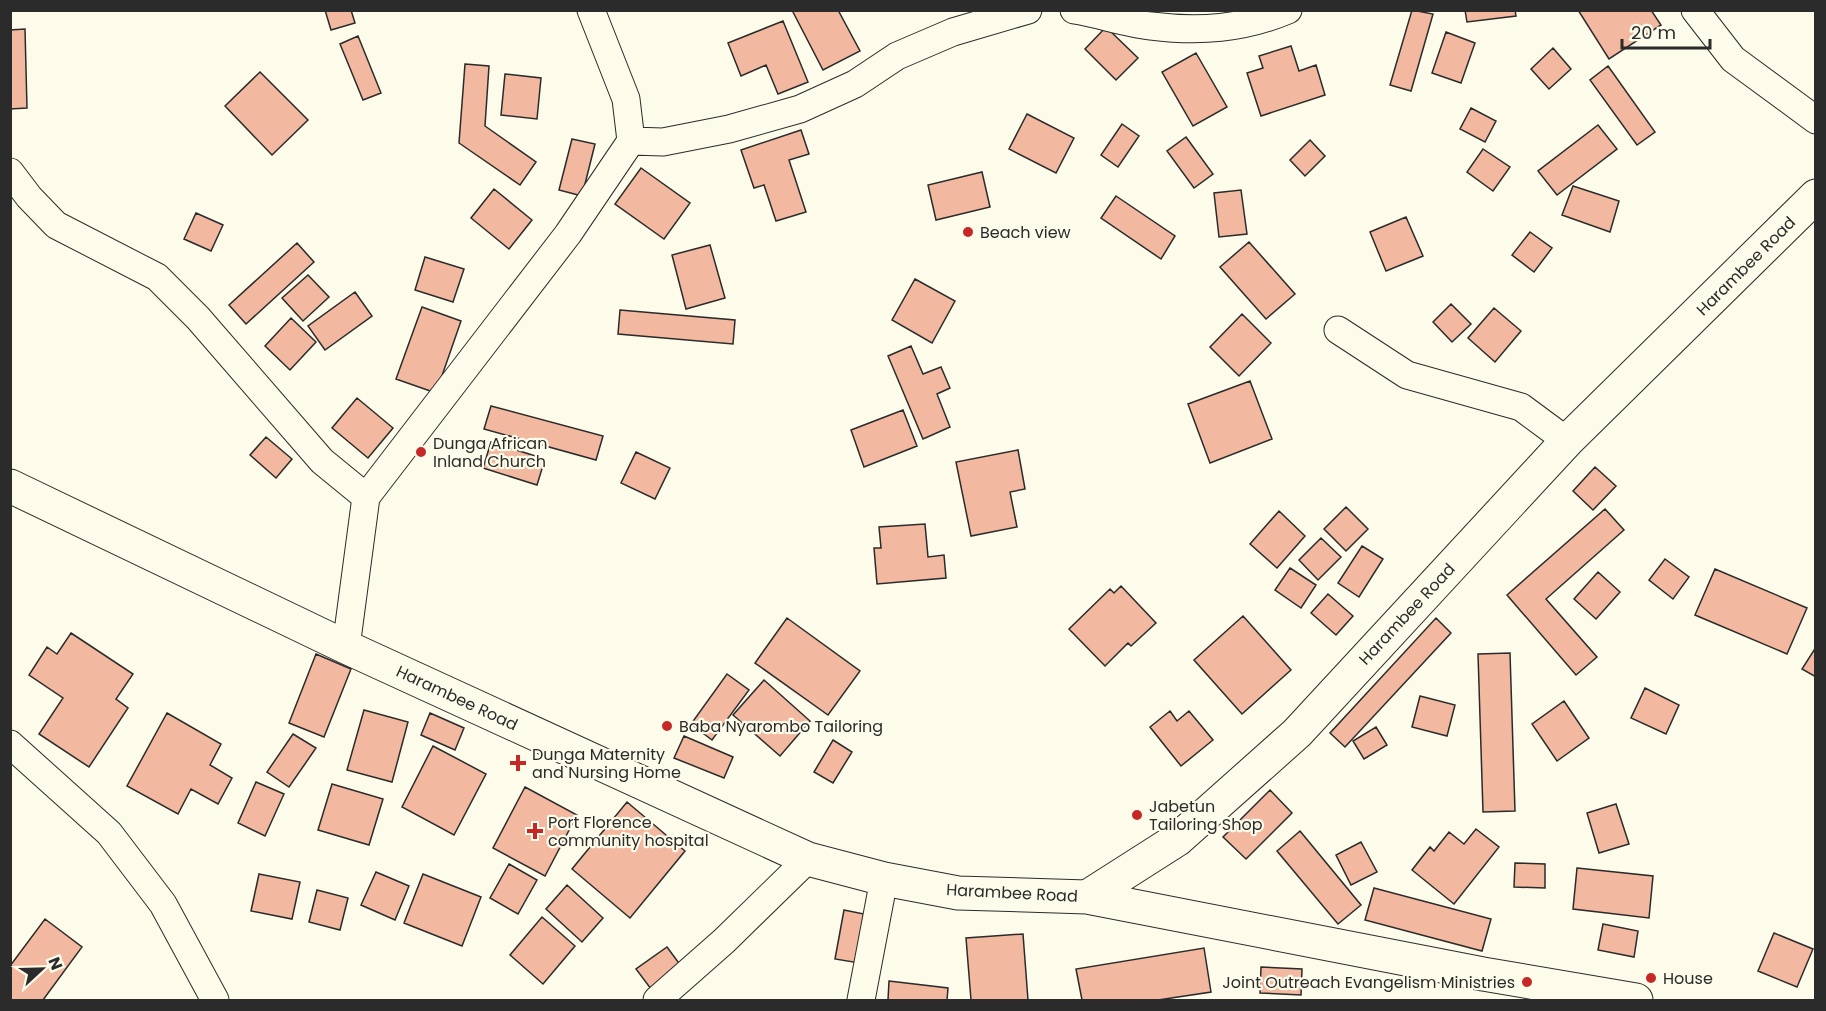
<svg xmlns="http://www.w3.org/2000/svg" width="1826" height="1011" viewBox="0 0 1826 1011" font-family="Poppins,sans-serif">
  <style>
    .building { fill: #f2b8a0; stroke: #2b2b2b; stroke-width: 1.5 }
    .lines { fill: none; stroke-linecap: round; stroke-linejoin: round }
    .street-casing { stroke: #2b2b2b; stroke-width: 29 }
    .secondary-casing { stroke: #2b2b2b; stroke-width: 35 }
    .street { stroke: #fdfbea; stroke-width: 27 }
    .secondary { stroke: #fdfbea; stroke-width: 33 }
    .poi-dot { fill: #c62828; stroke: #fdfbea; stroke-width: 2 }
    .labels { text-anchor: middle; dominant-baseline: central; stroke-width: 4.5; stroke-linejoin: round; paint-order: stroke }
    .poi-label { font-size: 16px; fill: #2b2b2b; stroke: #fdfbea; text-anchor: start }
    .street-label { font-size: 16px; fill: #2b2b2b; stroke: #fdfbea }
  </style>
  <rect width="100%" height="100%" fill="#fdfbea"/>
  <path class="building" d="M325,10h26l4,13 -24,7z
    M796,10h42l22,41 -37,19 -30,-58z
    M1412,10l21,4 -22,77 -21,-6z
    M1465,10h50l1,6 -49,6z
    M1578,10h73l10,15 -52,34z
    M783,21l25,61 -30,12 -12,-29 -25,11 -13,-33z
    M1106,27l32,31 -22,22 -31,-31z
    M25,29l2,79 -17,1v-79z
    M1446,32l29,11 -14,40 -29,-10z
    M358,36l23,57 -18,7 -23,-56z
    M1291,46l8,25 17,-6 9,30 -64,21 -14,-43 16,-5 -4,-12z
    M1553,48l18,21 -22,20 -18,-20z
    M1196,53l31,54 -34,19 -31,-54z
    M465,64l24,2 -4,60 51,36 -16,23 -61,-42z
    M1608,66l47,66 -18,13 -47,-65z
    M260,72l48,48 -36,35 -47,-49z
    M505,74l36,4 -4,41 -36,-4z
    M1471,108l25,13 -11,21 -25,-13z
    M1027,114l47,24 -18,35 -47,-24z
    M1122,124l17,12 -21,31 -17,-12z
    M1598,125l19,24 -60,46 -19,-24z
    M801,130l8,24 -20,6 17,52 -30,9 -12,-36 -10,3 -13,-38z
    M1186,137l27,37 -19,14 -27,-37z
    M572,139l23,5 -13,52 -23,-6z
    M1310,140l15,16 -20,20 -15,-16z
    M1483,149l27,18 -17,24 -26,-19z
    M641,168l49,35 -26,36 -49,-35z
    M982,172l8,35 -54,13 -8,-35z
    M1573,186l46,15 -9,31 -48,-17z
    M494,189l38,31 -23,29 -38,-31z
    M1241,190l6,44 -28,3 -5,-44z
    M1116,196l59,40 -14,23 -60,-41z
    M196,213l27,12 -12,26 -27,-12z
    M1406,217l17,39 -37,15 -16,-39z
    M1530,232l22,16 -18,24 -22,-17z
    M1249,242l46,52 -29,25 -46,-52z
    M297,243l17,19 -68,62 -17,-19z
    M710,245l15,53 -39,11 -14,-54z
    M425,257l39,12 -11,33 -38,-12z
    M308,275l21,22 -26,24 -21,-23z
    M915,279l40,22 -23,42 -40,-23z
    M355,292l17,24 -47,34 -17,-24z
    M1451,304l20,20 -19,18 -19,-20z
    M422,307l39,14 -25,72 -40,-14z
    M1494,308l27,23 -26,31 -27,-24z
    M620,310l115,10 -2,24 -115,-10z
    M1242,314l29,29 -32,33 -29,-29z
    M291,318l25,24 -26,28 -25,-24z
    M911,346l12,28 18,-7 9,21 -13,6 13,33 -27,12 -35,-83z
    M1250,381l22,58 -62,24 -22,-59z
    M357,398l36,30 -25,30 -36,-30z
    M491,406l112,30 -7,24 -112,-31z
    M903,410l14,36 -53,21 -13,-37z
    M266,437l26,22 -16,19 -26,-23z
    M491,442l54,17 -8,26 -54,-17z
    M1018,450l7,39 -15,3 7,35 -46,9 -15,-74z
    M636,452l34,16 -15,31 -34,-16z
    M1595,467l21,19 -23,24 -20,-19z
    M1346,507l22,22 -22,22 -22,-22z
    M1605,509l19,21 -78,69 51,58 -21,18 -69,-80z
    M1279,511l26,25 -28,32 -27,-24z
    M925,524l3,33 16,-2 2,23 -69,6 -3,-36h7l-2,-21z
    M1321,538l20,19 -23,23 -19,-20z
    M1362,546l21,13 -24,38 -21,-14z
    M1665,559l24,18 -16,22 -24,-19z
    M1290,568l26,17 -15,23 -26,-18z
    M1715,569l92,39 -20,46 -92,-39z
    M1598,572l22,20 -24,27 -22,-20z
    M1121,586l35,37 -25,23 -3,-3 -23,23 -36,-37 41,-40 4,4z
    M1328,594l25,22 -17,19 -25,-22z
    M1243,616l48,54 -49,44 -48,-54z
    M787,618l73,53 -32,44 -73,-52z
    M1436,618l15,15 -106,114 -15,-14z
    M71,633l62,41 -17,25 12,9 -39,59 -50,-33 24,-36 -34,-23 18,-28 10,7z
    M1816,647v30l-14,-8z
    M1510,653l5,158 -32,1 -5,-158z
    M316,654l35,15 -27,68 -35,-14z
    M727,674l22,16 -37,50 -21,-16z
    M764,680l46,41 -30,35 -47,-41z
    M1645,688l34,17 -13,29 -35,-16z
    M1420,696l35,9 -8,31 -35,-9z
    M1564,701l25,37 -32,23 -25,-37z
    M364,710l44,12 -16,60 -45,-12z
    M1170,711l7,10 12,-10 24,29 -32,26 -31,-39z
    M167,713l54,31 -11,21 22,13 -14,26 -27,-15 -13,25 -51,-28z
    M430,713l34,15 -9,22 -34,-15z
    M1376,727l11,18 -23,14 -11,-18z
    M293,734l23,14 -27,39 -22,-15z
    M684,736l49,21 -9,21 -50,-20z
    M833,740l19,12 -19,31 -19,-11z
    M433,746l53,28 -32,61 -52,-28z
    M256,782l28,12 -19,42 -27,-13z
    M332,784l51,15 -14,46 -51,-15z
    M525,787l52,28 -32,61 -52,-28z
    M1270,790l22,23 -46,46 -23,-22z
    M627,802l58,49 -55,67 -58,-49z
    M1616,804l13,40 -30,9 -12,-40z
    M1476,829l23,18 -45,57 -42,-34 18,-23 4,4 15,-19 15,12z
    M1300,831l61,74 -23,19 -61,-73z
    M1361,842l16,30 -26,13 -15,-30z
    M1515,863l30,1v24l-31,-1z
    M509,864l28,16 -19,34 -28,-16z
    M1577,868l76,8 -4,42 -76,-9z
    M376,872l33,14 -14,34 -34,-15z
    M259,874l41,8 -8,37 -41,-8z
    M423,874l58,23 -19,49 -58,-23z
    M567,885l36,33 -21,24 -36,-33z
    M1374,888l117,31 -9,32 -117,-31z
    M317,890l31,8 -8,32 -31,-8z
    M844,910l30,6 -9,48 -30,-5z
    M542,917l33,29 -32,38 -33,-29z
    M45,919l37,28 -39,53h-33v-34z
    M1603,924l35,7 -4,26 -36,-7z
    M1774,933l39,16 -16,38 -39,-16z
    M1023,934l5,66h-57l-5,-62z
    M667,947l20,27 -30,23 -21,-28z
    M1204,948l7,44 -53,8h-76l-6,-31z
    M1261,967l41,2 -1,26 -41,-2z
    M889,981l59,7 -1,12h-59z"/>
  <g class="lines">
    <defs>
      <path id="street" d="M1074,10c26,4 51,13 77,16 48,6 92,3 137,-16
        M1695,10l38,49 83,61
        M631,141l32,1 66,-13 71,-20 55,-25 42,-28 56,-24 75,-22
        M10,172l19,25 27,28 101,52 41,41 124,143 44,36
        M1338,330l69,45 114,32 46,34
        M346,647l20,-150 202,-263 63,-93 -5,-42 -35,-89
        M10,744l99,89 54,71 52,96
        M657,1000l67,-59 84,-82
        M861,1000l23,-121"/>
      <path id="secondary" d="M10,486l336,161 462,212 76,20 74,14 129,4 91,-58 119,-106 270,-292 249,-245
        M1087,897l396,77 153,26"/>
    </defs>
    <use href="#street" class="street-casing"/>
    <use href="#secondary" class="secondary-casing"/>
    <use href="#street" class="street"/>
    <use href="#secondary" class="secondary"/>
  </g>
  <g class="poi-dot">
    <circle cx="968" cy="232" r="6"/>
    <circle cx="421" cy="452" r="6"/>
    <circle cx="667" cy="726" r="6"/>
    <path d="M515 754h6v6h6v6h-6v6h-6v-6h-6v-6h6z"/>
    <circle cx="1137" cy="815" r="6"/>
    <path d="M532 822h6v6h6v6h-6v6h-6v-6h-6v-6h6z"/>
    <circle cx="1651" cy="978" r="6"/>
    <circle cx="1527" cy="982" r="6"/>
  </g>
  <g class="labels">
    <g class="poi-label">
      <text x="980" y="232">Beach view</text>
      <text x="433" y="443">Dunga African<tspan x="433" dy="18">Inland Church</tspan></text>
      <text x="679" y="726">Baba Nyarombo Tailoring</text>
      <text x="532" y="754">Dunga Maternity<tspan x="532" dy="18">and Nursing Home</tspan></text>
      <text x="1149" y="806">Jabetun<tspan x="1149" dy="18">Tailoring Shop</tspan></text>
      <text x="548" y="822">Port Florence<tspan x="548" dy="18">community hospital</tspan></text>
      <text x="1663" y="978">House</text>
      <text x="1515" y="982" text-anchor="end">Joint Outreach Evangelism Ministries</text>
    </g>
    <g class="street-label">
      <text transform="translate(1746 266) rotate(-45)">Harambee Road</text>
      <text transform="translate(1407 614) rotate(-47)">Harambee Road</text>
      <text transform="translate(457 698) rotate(25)">Harambee Road</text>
      <text transform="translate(1012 893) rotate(3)">Harambee Road</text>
    </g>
  </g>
  <rect width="1826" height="1011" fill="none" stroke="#2b2b2b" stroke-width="24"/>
  <g transform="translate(42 969) rotate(68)" stroke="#fdfbea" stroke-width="4.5" paint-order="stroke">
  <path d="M0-4.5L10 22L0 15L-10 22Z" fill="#2b2b2b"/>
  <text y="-9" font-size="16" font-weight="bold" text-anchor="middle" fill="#2b2b2b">N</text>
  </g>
  <path d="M1622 39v9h88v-9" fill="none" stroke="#2b2b2b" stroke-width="3"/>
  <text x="1631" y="39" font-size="18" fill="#2b2b2b" stroke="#fdfbea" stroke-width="4.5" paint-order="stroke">20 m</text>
</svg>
